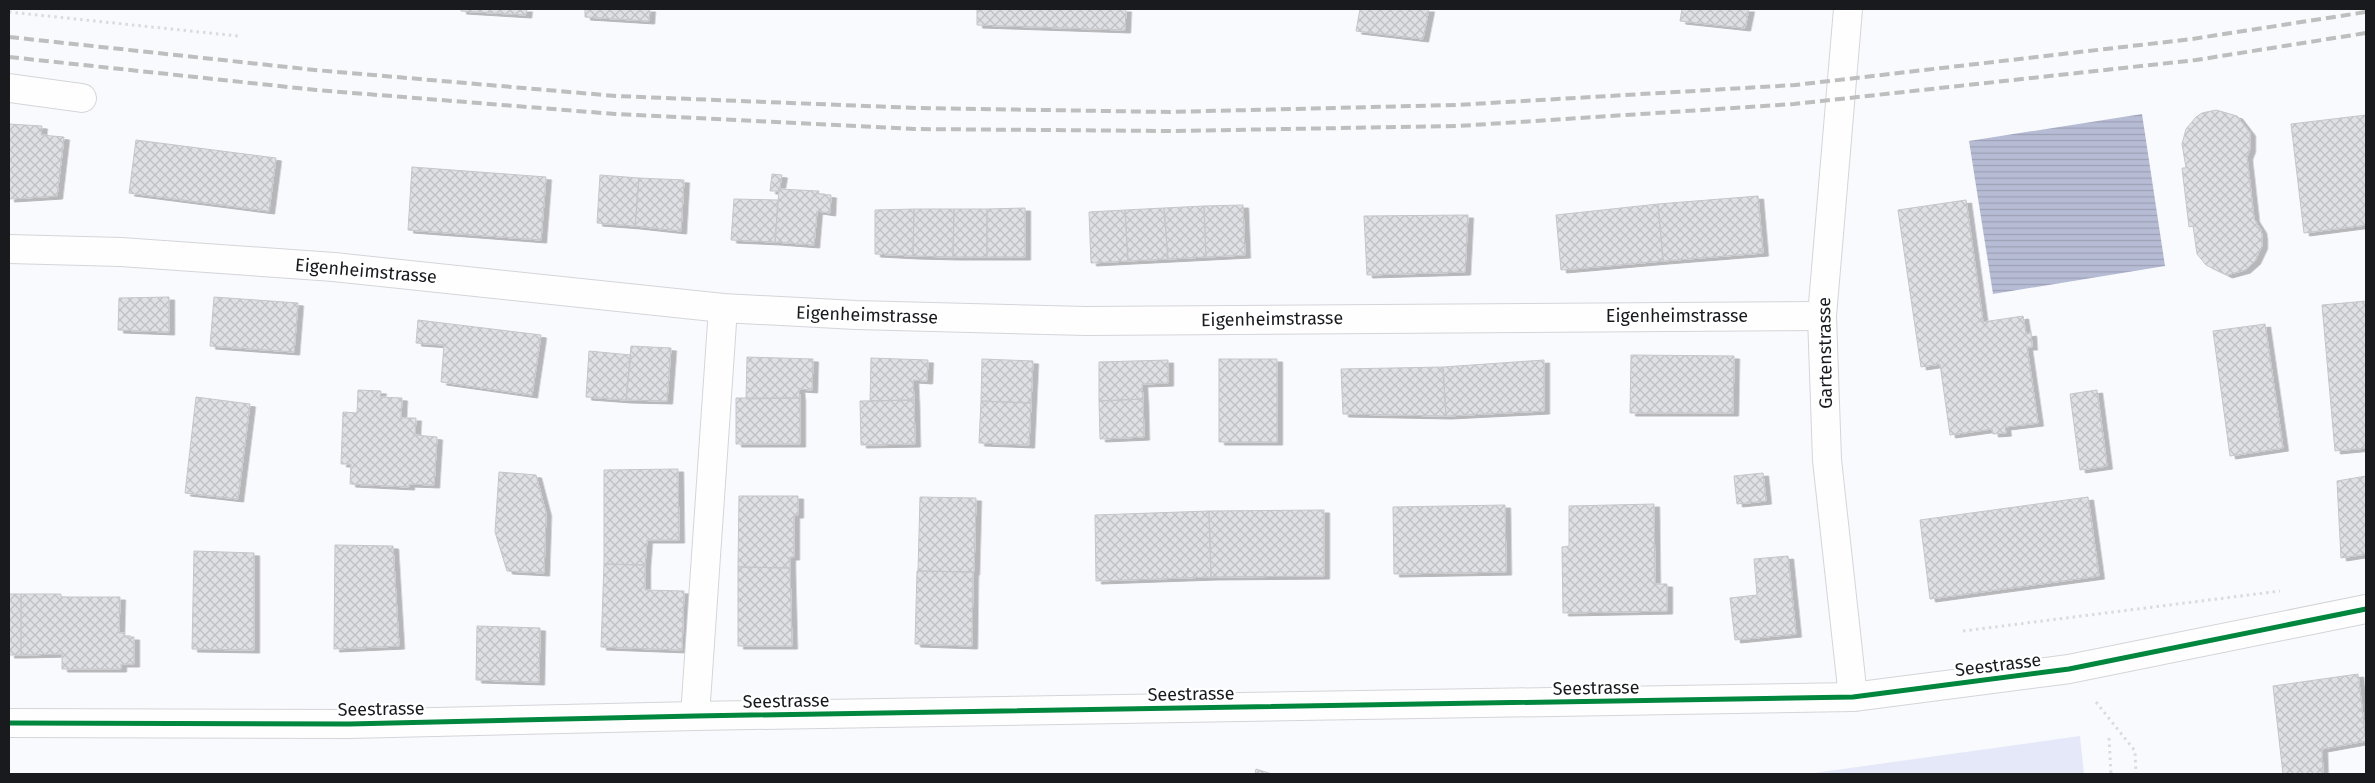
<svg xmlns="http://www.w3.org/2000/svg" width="2375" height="783" viewBox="0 0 2375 783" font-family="'Fira Sans',sans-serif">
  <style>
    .grass { fill: #e4e8f8 }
    .water { fill: url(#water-rules) }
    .building { fill: url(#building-cross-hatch); stroke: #c5c6ca; filter: url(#shadow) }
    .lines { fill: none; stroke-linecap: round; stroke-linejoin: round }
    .minor-casing { stroke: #d4d5d9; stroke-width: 30 }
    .tertiary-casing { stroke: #d4d5d9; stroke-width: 30 }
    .primary-casing { stroke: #d4d5d9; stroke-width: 30 }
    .path { stroke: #dbdbdc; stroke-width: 3; stroke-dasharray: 2.5 4; stroke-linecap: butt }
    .minor { stroke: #fefeff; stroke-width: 28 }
    .tertiary { stroke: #fefeff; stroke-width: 28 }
    .primary { stroke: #fefeff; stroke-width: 28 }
    .rail { stroke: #bebebe; stroke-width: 4; stroke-dasharray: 10 5; stroke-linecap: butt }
    .cycleway-casing { stroke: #fff; stroke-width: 8 }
    .cycleway { stroke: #00873e; stroke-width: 5 }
    .labels { text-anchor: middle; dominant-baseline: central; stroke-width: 4.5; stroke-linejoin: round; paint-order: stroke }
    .street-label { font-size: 18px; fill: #191a1e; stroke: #fff }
  </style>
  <defs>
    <pattern id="water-rules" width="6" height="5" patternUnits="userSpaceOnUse" patternTransform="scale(1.25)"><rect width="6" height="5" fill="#b7bcd5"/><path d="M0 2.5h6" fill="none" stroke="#9da1b6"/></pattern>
    <pattern id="building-cross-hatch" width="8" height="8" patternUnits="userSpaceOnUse" patternTransform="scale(1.25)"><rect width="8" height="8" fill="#dfe0e4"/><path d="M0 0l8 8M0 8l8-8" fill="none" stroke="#bfc0c3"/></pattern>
    <filter id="shadow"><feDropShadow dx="5.5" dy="3" stdDeviation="0" flood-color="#0004"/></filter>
  </defs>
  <rect width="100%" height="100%" fill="#f9fafe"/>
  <path class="grass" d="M2080,736l4,38h-277z"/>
  <path class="water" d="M2142,114l23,152 -172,28 -24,-153z"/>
  <path class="building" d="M461,9h66l-1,6 -65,-4z
    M585,9h65l-1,12 -64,-4z
    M977,9h149l-1,21 -148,-5z
    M1360,9h69l-6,30 -67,-8z
    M1682,9h67l-4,19 -65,-7z
    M2216,110l21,6 13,17v16l-3,8 7,62 7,11 1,6v10l-7,15 -10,9 -18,5 -21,-10 -9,-11 -4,-28 -4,1 -7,-59h4l-4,-24 4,-15 10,-12 6,-4z
    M2366,115v110l-62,8 -13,-109z
    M9,124l33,2 -1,9 23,2 -7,59 -48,3z
    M136,140l140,18 -7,53 -140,-18z
    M412,167l134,10 -5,63 -133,-10z
    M772,174l10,1 -3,16h-9z
    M600,175l39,3 -4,48 -38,-3z
    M639,178l45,2 -3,51 -46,-5z
    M779,189l40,2 -1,3 13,1 -1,18 -13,-2 -3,34 -39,-3z
    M1758,196l5,57 -100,8 -5,-57z
    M734,199l44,1 -3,42 -44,-2z
    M1966,200l17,122 40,-6 3,18 5,-1 1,14h-5l11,76 -33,4 1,6 -13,1 -1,-5 -42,6 -10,-71 -19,3 -23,-157z
    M1658,204l5,57 -102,9 -5,-55z
    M1243,205l2,50 -39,2 -2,-51z
    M1204,206l2,51 -38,2 -4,-51z
    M1025,208v49h-38v-48z
    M1164,208l4,51 -40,2 -3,-51z
    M914,209h40l-1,48 -40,-1z
    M914,209l-1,47 -38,-2v-44z
    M954,209h33v48h-34z
    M1125,210l3,51 -37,2 -2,-51z
    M1468,215l-3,57 -98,3 -3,-59z
    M169,297v35l-51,-2 1,-32z
    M214,297l84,6 -4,49 -84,-6z
    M2366,301v147l-31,3 -13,-146z
    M418,320l123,15 -9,60 -91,-13 3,-37 -28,-2z
    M2265,324l18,124 -53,8 -17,-125z
    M631,346l40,2 -4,53 -41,-1z
    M589,351l42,4 -5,45 -40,-3z
    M1631,355l103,1 -1,57h-103z
    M747,357l66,2 -1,31 -13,-1 1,9 -54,1z
    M871,358l57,2 -1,21 -14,-1 1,20 -44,1z
    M982,359l51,2 -2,42 -50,-2z
    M1219,359h58v83h-58z
    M1168,360v23l-26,1 1,15 -44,2v-39z
    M1544,360v51l-98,5 -3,-49z
    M1443,367l3,49 -103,-2 -2,-45z
    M358,390l23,1 -1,6 22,1 -1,20h15l-1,17 22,2 -3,48 -25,-1v3l-59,-3 1,-20h-10l2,-52 14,1z
    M2097,390l10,76 -27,4 -10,-76z
    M196,397l54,7 -12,95 -53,-6z
    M736,398h64v46h-64z
    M1143,399l1,38 -44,2 -1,-38z
    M914,400l1,44 -54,1 -1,-44z
    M981,401l50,2 -2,42 -50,-2z
    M678,469l1,71h-32l-2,25 -41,-1v-94z
    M499,472l37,3 10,38 -2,60 -37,-2 -12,-39z
    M1763,473l3,28 -29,3 -3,-28z
    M2366,476v78l-25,4 -4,-77z
    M739,496h59v19h-4v42h-4v11l-52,-1z
    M920,497l56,1 -2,74 -56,-1z
    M2088,497l11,79 -169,23 -10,-79z
    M1654,504l1,80h12v27l-104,2 -1,-66 7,-1v-40z
    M1505,505l1,67 -112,2 -1,-67z
    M1324,510v66l-113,1 -2,-66z
    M1209,511l2,66 -115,4 -1,-66z
    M335,545l58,1 6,100 -65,3z
    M194,551l60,2v97l-62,-1z
    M1788,556l8,78 -61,6 -5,-42 27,-3 -3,-36z
    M604,564l41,1v25l39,1 -2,59 -81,-3z
    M738,567l52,1 2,78h-54z
    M917,571l56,1 -1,74 -57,-2z
    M9,594h12v61h-12z
    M21,594h40v3h59l-1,36h6l-1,4h10v27h-13v5h-59v-15l-41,1z
    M477,626l63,2 -1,54 -63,-2z
    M2358,674l8,67 -44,8 1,25h-40l-10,-88z
    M1256,769l16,5h-17z"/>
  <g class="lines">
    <defs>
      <path id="minor" d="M9,88l73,10
        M9,249l112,3 213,15 389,41 133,7 230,6 736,-5
        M695,716l28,-408"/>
      <path id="tertiary" d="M1848,9l-26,307 5,144 26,237"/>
      <path id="primary" d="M9,723l340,1 346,-8 1158,-19 216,-28 297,-60"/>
    </defs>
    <use href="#minor" class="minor-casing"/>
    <use href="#tertiary" class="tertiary-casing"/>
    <use href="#primary" class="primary-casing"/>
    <path class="path" d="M9,12l229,24
      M1963,631l317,-40
      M2096,702l39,49 1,23
      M2109,738l2,36"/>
    <use href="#minor" class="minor"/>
    <use href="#tertiary" class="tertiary"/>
    <use href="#primary" class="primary"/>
    <path class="rail" d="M9,37l306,33 301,26 301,12 252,4 287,-7 339,-20 397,-46 174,-27
      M9,57l307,33 299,24 299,15 258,2 286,-5 336,-22 402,-44 170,-27"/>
    <defs>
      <path id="cycleway" d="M9,723l340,1 346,-8 1158,-19 216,-28 297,-60"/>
    </defs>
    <use href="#cycleway" class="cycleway-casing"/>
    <use href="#cycleway" class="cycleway"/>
  </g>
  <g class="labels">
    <g class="street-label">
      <text transform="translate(366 271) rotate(5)">Eigenheimstrasse</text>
      <text transform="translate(867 315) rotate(2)">Eigenheimstrasse</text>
      <text x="1677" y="316">Eigenheimstrasse</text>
      <text transform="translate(1272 319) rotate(-1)">Eigenheimstrasse</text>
      <text transform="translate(1825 353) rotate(-91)">Gartenstrasse</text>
      <text transform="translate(1998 665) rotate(-7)">Seestrasse</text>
      <text transform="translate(1596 688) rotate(-1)">Seestrasse</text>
      <text transform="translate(1191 694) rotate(-1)">Seestrasse</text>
      <text transform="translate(786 701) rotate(-1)">Seestrasse</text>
      <text transform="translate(381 709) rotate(-1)">Seestrasse</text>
    </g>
  </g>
  <rect width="2375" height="783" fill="none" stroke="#191a1e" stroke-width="20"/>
</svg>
